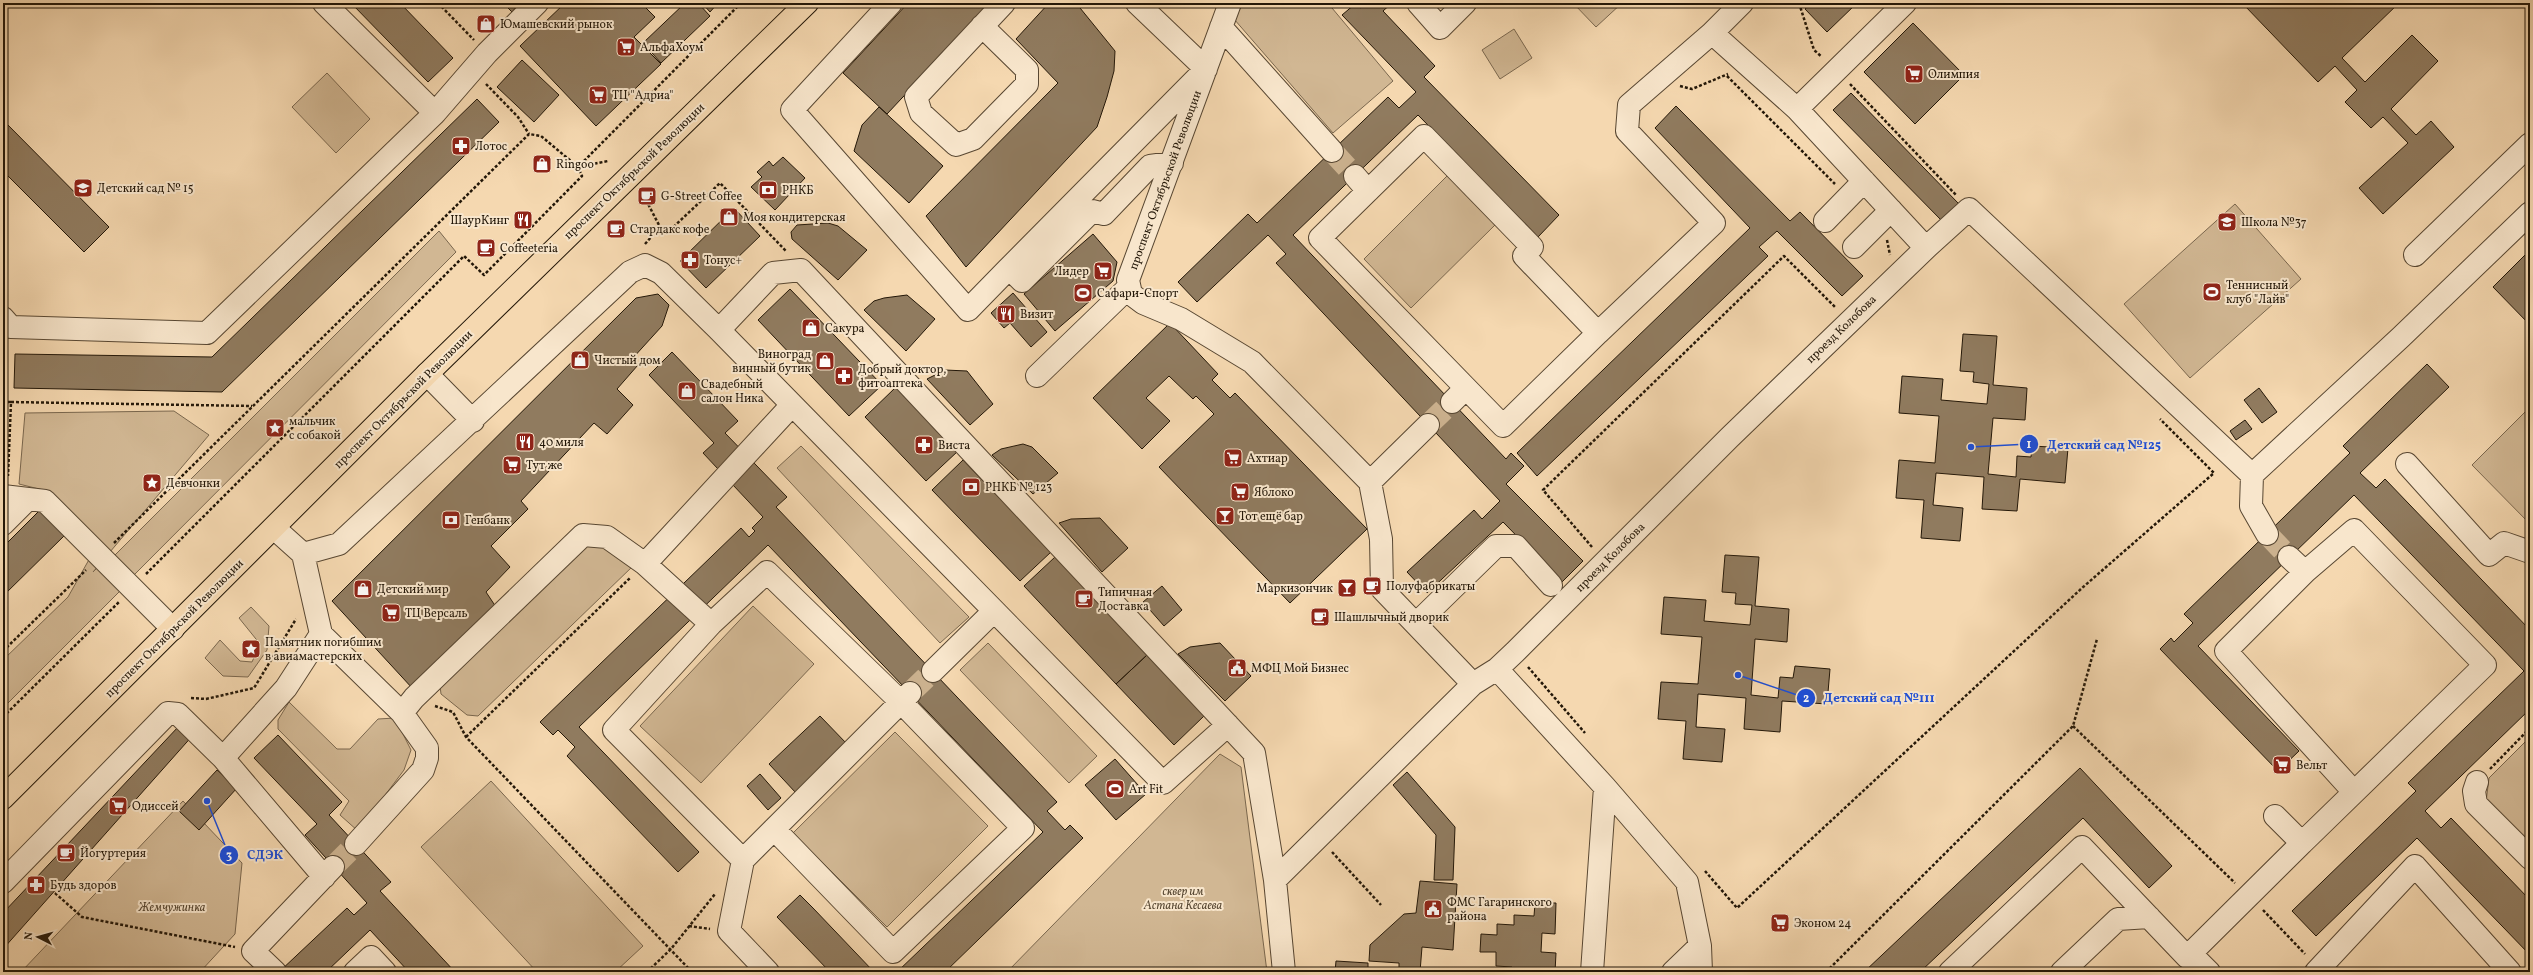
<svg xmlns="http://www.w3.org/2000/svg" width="2533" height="975" font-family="Vollkorn,serif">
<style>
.green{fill:#d1b793;stroke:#7a674e}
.building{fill:#907b5f;stroke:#231708}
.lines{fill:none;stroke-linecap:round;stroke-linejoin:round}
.minor-tunnel{stroke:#cbb18e;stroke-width:22;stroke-dasharray:22 11;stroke-linecap:butt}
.minor-casing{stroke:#584732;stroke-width:24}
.major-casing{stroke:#231708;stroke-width:24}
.path{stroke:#231708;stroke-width:2.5;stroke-dasharray:3 2;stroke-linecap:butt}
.minor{stroke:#f8e6cc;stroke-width:22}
.major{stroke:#f5d8b0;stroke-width:22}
.labels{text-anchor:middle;stroke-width:4;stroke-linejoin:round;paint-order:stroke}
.poi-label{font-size:12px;fill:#231708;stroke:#f8e6cc;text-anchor:start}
.street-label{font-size:12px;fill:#231708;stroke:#f8e6cc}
.park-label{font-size:12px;font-style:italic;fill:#574732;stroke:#f8e6cc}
.leader{fill:none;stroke:#1d4ed8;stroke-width:1.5}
.callout-dot{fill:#1d4ed8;stroke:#f8e6cc;stroke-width:1.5}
.mark-label{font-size:12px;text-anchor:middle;font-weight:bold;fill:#fff}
.callout-label{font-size:13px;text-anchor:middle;font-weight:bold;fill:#1d4ed8;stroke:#f8e6cc;stroke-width:4;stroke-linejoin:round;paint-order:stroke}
</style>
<rect width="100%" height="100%" fill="#f5d8b0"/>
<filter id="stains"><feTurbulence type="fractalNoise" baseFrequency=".005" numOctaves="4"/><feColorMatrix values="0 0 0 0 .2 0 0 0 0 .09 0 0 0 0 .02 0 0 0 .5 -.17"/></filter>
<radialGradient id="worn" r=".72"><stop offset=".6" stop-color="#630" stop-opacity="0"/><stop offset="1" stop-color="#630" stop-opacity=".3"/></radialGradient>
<path class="green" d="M1239,3H1336L1332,8L1393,81L1333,133L1234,19Z
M1573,3H1622L1596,27Z
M1514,29L1532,58L1500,79L1482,50Z
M327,73L370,119L336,153L292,107Z
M1449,174L1496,224L1411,308L1364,259Z
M2235,204L2301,279L2190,378L2124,304Z
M439,231L456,252L134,575L113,557Z
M2530,407V524L2472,465Z
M174,411L209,435L93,572L98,567L123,588L3,708V660L68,597L100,540L47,491L19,484L25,413Z
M801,446L969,617L940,643L777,468Z
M585,542L602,543L634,565L478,716L467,715L441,694L440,686Z
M753,606L814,664L701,783L640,726Z
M251,607L269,626L267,650L248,677L223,676L205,658L220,640L240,661L252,662L260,644L239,618Z
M988,643L1097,756L1069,783L960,670Z
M289,702L337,749H350L378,719L395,718L411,750L404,770L358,831L340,815L349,801L278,729V720Z
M895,732L988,826L887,927L793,833Z
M2530,737V845L2486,802L2489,778Z
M1220,754L1241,767L1267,972H1007Z
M491,781L643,946L615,972H537L421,847Z
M183,801L242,863L235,934L200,972H21Z"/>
<path class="building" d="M351,3H400L453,58L428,82Z
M503,3H520L512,12Z
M565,3H641L655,17L634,37L661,64L596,126L520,46Z
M685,3H698L710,16L661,63L643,43Z
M702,3H718L710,12Z
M908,3H991L887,114L843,73Z
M1049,3H1076L1115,51L1114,71L1107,97L1097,127L966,267L926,216L1058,83L1016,39Z
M1366,3H1392L1383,11L1435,66L1424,77L1559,215L1538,237L1418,115L1293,235L1506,459L1511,453L1524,466L1506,484L1583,561L1562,582L1503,522L1427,593L1407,572L1474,510L1482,519L1500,501L1276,263L1286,254L1268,235L1197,302L1178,282L1248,214L1257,223L1388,97L1399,108L1416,92L1342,15L1355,4L1361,8Z
M1812,3H1857L1827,32L1805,9Z
M2246,3H2399L2342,58L2365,82L2412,35L2438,61L2391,109L2416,135L2431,121L2454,147L2383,214L2359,188L2408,143L2383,117L2371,128L2345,102L2357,90L2335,66L2318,82L2244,5Z
M1913,23L1964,75L1915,124L1864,72Z
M522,60L559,95L534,122L497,87Z
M1851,93L1959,204L1942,221L1833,110Z
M477,99L499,122L222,392L14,388L15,354L212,357Z
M1676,106L1790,221L1800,212L1863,276L1842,296L1777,231L1759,247L1768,256L1537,476L1517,453L1750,228L1655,128Z
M879,107L943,166L909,203L854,151L862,125Z
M3,120L109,227L84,252L3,171Z
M783,157L805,178L775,210L751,187L762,177L757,172L769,161L773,166Z
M734,208L760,236L706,288L680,261Z
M828,223L838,226L867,250L838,280L792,239L791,232L797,225Z
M1093,234L1117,262L1113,281L1055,331L1024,294Z
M2528,252L2530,254V325L2493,287Z
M790,289L882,385L849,416L758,320Z
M1013,293L1047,332L1031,347L1010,323L1004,328L991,313Z
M658,294L669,305L662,326L632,359L638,365L617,389L633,405L607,434L594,423L521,501L528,509L491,546L510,567L486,592L498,610L413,689L332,601L636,298Z
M907,295L935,319L906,351L864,310L874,301L884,298Z
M1170,323L1218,374L1212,380L1230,398L1235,393L1367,529L1290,603L1159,467L1214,414L1196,396L1193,399L1169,376L1146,398L1170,421L1142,449L1093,398Z
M1963,334L1997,336L1993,385L2027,388L2025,420L1993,418L1988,474L2016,477L2017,456L2031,457L2032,446L2068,448L2065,483L2020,479L2017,511L1982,509L1984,477L1936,473L1933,505L1963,508L1960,541L1921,538L1924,500L1896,498L1899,460L1935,463L1939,416L1899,413L1902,376L1943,379L1941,400L1987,404L1989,384L1973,382L1974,372L1960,371Z
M672,352L738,421L725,433L787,497L776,507L1057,802L1047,811L1065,830L1070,825L1083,838L945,972H897L1043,832L768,545L579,727L699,852L678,872L567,756L575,747L558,730L553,735L540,722L741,528L749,537L755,531L752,528L763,517L703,453L714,443L649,375Z
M2427,364L2449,387L2360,473L2376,488L2385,479L2530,630V709L2425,811L2441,828L2451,818L2530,900V955L2417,838L2316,936L2292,911L2416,791L2408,783L2524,671L2354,495L2198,646L2299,751L2278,771L2160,649L2171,638L2174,642L2193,623L2184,614L2350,453L2343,446Z
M945,370L967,371L993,404L970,425L927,379Z
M896,387L958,451L926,481L865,417Z
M2259,388L2277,412L2262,423L2244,400Z
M2245,420L2252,429L2236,440L2230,431Z
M1023,444L1032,447L1058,473L1033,494L992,455L1001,449Z
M963,460L1051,552L1020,581L932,490Z
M41,509L66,534L3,596V547Z
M1100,518L1128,548L1102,572L1059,523L1071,519Z
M1725,555L1759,557L1755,606L1789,609L1787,642L1755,639L1751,695L1778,698L1780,677L1793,678L1795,666L1830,669L1827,704L1782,701L1780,732L1744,729L1746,698L1698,694L1696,727L1725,729L1722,762L1683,759L1686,721L1658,719L1661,682L1698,684L1702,637L1661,634L1664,597L1706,600L1704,621L1750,625L1752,605L1735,604L1736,593L1722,592Z
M1055,557L1147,655L1116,684L1024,586Z
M1162,586L1182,610L1164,626L1143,602Z
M1220,643L1251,676L1225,701L1178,654L1190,647Z
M1147,655L1204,716L1174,745L1116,684Z
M820,716L847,744L796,793L769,764Z
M179,726L194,734L3,949V913Z
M278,735L342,802L329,815L391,882L380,891L455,972H409L370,930L326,972H279L347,908L354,915L367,903L305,835L317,824L254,758Z
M1115,759L1146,794L1116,820L1085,785Z
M2080,768L2172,866L2149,888L2083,818L1920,972H1864Z
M217,770L237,788L199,830L179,811Z
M1407,772L1455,827L1453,880H1434L1436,835L1393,785Z
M760,774L781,798L768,810L747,786Z
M1420,881L1457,884L1453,950L1422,947L1420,972H1399V963L1369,961L1370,945L1404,914L1416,913Z
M800,895L813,908L874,972H830L777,917Z
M1535,903H1556L1555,934L1542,933L1541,952L1556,953L1555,972H1512V967L1496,966V952H1480L1481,934L1497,935V924L1514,925V915L1534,916Z
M1336,961L1368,963V972H1335Z"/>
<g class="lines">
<path class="minor-tunnel" d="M1332,151L1355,176
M1428,425L1452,402
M2267,534L2289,557
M910,693L933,671
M333,867L356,844"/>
<g class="minor-casing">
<path id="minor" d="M324,3L435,113
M891,3L792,110L968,310L1009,268L1022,281L1092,211L1104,214L1150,166L1172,163
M1230,3L1128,280L1131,294L1143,303L1181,319L1252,362L1370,482L1381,539L1382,589L1473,684
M1418,3L1440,28L1465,3
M1742,3L1712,33L1797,109
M982,26L1027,70V84L973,139L956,145L921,113L916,97L1004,3
M1221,27L1332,151
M1355,176L1368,191
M1825,221L1864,181
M1854,247L1891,210
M1926,248L1969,209L2252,475L2251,506L2267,534
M2415,255L2530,144
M1009,268L1206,69L1137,3
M3,318L11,327L207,333L435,113L487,53L537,3
M719,330L773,273L801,270L1254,753L1275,880L1284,972
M1598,333L1714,223L1627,131L1629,105L1712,33
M427,374L473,421
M1037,376L1129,287
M1452,402L1466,388L1503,426L1598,333L1524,256L1532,247L1424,136L1320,238L1466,388
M2407,464L2489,555L2504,543L2530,552
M2252,475L2401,337L2530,213
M1370,482L1428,425
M3,496L45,501L173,629
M3,524L28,499
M274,528L303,554L321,634L402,713L427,748V758L423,770L356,844
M303,554L339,544L630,272L645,265L661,273L719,330L1163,783L1228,725
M2289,557L2305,572L2226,651L2354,792
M645,564L792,405
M711,624L767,572L901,702L1023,828L893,952L774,829
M1416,624L1496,546H1516L1551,585
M1497,669L1605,787L1687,882L1700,946L1701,972
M933,671L993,612
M402,713L414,698L583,535L607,537L645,564L711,624L614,730L743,860
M223,758L286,688L321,634
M2477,782L2474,791L2476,804L2530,858
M2302,843L2485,665L2354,530L2305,572
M1275,880L1473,684L1497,669L1515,652L1730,437L1926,248L1797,109L1905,3
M3,882L168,713L178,714L223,758L324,877
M2191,954L2209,972
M275,972L253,951L333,867
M355,972L371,957L385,972
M768,972L729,931L743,860L910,693
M1592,972L1605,787
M1673,972L1700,946
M1950,972L2082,847L2187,957L2302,843L2275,816
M2062,972L2118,919L2149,917
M2316,972L2415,866L2510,972"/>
</g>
<g class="major-casing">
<path id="major" d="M3,798L427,374L807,3"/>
</g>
<path class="path" d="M438,3L474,40
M1799,3L1814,50L1822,57
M1727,76L1835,184
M486,84L518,117L529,134
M1850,84L1956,195
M1680,86L1692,89L1728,74
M646,200L660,227L666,234L720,183L786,251
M1887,240L1890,255
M645,244L660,227
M3,402H11L8,476
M11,402L252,406
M114,543L529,134L541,136L578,167L608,161
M1592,547L1543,490L1784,256L1836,308
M146,574L464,256L484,275L582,176L578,167L741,3
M3,651L86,570
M1528,667L1585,733
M191,698L206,699L254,688L296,619
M435,706L453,712L466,737L692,972
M3,717L119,602
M2073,726L2235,883
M466,737L631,577
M2490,769L2530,728
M1332,852L1381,905
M1705,871L1737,908L2082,588L2214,473L2160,419
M55,893L82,917L235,947
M2263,910L2305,954
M689,926L710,929
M647,972L671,949L715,894
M1826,972L2073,726L2097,639
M2012,972H2022"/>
<use href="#minor" class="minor"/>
<use href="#major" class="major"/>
</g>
<defs>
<g id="shop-square" transform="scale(1)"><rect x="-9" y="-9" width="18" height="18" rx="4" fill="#8f2418" stroke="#f8e6cc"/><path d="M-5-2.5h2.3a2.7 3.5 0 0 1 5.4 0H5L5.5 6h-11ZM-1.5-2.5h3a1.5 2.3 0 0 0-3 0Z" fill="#fff"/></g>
<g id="supermarket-square" transform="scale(1)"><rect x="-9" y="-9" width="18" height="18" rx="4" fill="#8f2418" stroke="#f8e6cc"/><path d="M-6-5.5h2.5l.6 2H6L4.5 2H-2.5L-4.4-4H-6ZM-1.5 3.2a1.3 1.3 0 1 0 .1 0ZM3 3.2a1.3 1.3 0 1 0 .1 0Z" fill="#fff"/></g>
<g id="pharmacy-square" transform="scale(1)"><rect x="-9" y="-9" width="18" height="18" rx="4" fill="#8f2418" stroke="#f8e6cc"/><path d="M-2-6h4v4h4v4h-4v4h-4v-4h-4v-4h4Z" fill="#fff"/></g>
<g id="school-square" transform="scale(1)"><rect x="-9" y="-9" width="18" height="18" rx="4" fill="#8f2418" stroke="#f8e6cc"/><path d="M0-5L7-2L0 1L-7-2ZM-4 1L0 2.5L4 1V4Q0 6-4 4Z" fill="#fff"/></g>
<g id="bank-square" transform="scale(1)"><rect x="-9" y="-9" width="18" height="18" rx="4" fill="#8f2418" stroke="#f8e6cc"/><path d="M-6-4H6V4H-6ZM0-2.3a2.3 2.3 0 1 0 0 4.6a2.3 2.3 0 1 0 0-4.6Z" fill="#fff"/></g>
<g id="cafe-square" transform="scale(1)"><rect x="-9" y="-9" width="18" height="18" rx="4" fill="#8f2418" stroke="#f8e6cc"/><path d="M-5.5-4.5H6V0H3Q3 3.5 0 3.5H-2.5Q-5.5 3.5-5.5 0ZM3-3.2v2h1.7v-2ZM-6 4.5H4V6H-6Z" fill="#fff"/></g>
<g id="restaurant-square" transform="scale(1)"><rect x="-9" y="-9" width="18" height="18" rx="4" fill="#8f2418" stroke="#f8e6cc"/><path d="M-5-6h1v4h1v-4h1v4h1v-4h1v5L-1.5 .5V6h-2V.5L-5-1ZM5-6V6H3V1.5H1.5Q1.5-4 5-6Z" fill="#fff"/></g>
<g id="stadium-square" transform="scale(1)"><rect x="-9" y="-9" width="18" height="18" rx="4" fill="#8f2418" stroke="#f8e6cc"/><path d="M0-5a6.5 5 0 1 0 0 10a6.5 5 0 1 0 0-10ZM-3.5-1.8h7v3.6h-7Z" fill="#fff"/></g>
<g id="sight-square" transform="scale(1)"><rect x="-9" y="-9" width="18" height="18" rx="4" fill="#8f2418" stroke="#f8e6cc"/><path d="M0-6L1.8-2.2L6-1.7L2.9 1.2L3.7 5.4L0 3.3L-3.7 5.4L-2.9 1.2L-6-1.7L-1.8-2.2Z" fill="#fff"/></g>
<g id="bar-square" transform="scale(1)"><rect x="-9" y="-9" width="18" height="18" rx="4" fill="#8f2418" stroke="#f8e6cc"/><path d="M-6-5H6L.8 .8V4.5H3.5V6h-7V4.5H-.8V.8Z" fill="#fff"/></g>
<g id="civic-square" transform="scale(1)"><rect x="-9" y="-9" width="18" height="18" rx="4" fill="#8f2418" stroke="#f8e6cc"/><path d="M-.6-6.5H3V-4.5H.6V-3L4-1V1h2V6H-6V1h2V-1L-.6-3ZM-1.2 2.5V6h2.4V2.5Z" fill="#fff"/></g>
</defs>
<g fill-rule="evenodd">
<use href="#shop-square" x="486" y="24"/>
<use href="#supermarket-square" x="626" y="47"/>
<use href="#supermarket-square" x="1914" y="74"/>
<use href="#supermarket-square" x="598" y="95"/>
<use href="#pharmacy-square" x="461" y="146"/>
<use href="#shop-square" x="542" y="164"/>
<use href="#school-square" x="83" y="188"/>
<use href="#bank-square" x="768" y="190"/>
<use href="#cafe-square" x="647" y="196"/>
<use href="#shop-square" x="729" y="217"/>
<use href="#restaurant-square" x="523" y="220"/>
<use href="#school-square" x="2227" y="222"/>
<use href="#cafe-square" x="616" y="229"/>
<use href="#cafe-square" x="486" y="248"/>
<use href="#pharmacy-square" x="690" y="260"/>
<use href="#supermarket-square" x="1103" y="271"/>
<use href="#stadium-square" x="2212" y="292"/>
<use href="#stadium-square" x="1083" y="293"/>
<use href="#restaurant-square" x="1006" y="314"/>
<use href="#shop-square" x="811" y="328"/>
<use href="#shop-square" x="580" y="360"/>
<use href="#shop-square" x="825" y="361"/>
<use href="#pharmacy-square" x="844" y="376"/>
<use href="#shop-square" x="687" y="391"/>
<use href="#sight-square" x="275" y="428"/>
<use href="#restaurant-square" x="525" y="442"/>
<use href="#pharmacy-square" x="924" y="445"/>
<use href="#supermarket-square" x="1233" y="458"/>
<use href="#supermarket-square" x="512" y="465"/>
<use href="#sight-square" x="152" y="483"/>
<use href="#bank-square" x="971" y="487"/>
<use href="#supermarket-square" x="1240" y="492"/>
<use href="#bar-square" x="1225" y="516"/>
<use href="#bank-square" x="451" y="520"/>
<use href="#cafe-square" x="1372" y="586"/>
<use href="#bar-square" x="1347" y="588"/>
<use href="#shop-square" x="363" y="589"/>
<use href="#cafe-square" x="1084" y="599"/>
<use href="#supermarket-square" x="391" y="613"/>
<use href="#cafe-square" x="1320" y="617"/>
<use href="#sight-square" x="251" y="649"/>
<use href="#civic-square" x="1237" y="668"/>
<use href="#supermarket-square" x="2282" y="765"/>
<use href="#stadium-square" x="1115" y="789"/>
<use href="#supermarket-square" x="118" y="806"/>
<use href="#cafe-square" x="66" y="853"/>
<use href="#pharmacy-square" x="36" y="885"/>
<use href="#civic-square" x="1433" y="909"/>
<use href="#supermarket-square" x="1780" y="923"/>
</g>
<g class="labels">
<g class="poi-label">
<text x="500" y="28">Юмашевский рынок</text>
<text x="640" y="51">АльфаХоум</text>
<text x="1928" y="78">Олимпия</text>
<text x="612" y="99">ТЦ "Адриа"</text>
<text x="475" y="150">Лотос</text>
<text x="556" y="168">Ringoo</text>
<text x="97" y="192">Детский сад № 15</text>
<text x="782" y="194">РНКБ</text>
<text x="661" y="200">G-Street Coffee</text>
<text x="743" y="221">Моя кондитерская</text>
<text x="509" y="224" text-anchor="end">ШаурКинг</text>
<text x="2241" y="226">Школа №37</text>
<text x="630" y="233">Стардакс кофе</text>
<text x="500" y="252">Coffeeteria</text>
<text x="704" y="264">Тонус+</text>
<text x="1089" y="275" text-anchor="end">Лидер</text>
<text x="2226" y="289">Теннисный<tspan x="2226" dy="14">клуб "Лайв"</tspan></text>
<text x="1097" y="297">Сафари-Спорт</text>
<text x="1020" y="318">Визит</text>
<text x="825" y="332">Сакура</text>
<text x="811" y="358" text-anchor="end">Виноград<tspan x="811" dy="14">винный бутик</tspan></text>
<text x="594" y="364">Чистый дом</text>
<text x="858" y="373">Добрый доктор,<tspan x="858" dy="14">фитоаптека</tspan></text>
<text x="701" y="388">Свадебный<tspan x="701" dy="14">салон Ника</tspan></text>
<text x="289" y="425">мальчик<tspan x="289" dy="14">с собакой</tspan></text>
<text x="539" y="446">40 миля</text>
<text x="938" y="449">Виста</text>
<text x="1247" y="462">Ахтиар</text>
<text x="526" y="469">Тут же</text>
<text x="166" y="487">Девчонки</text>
<text x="985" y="491">РНКБ № 123</text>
<text x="1254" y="496">Яблоко</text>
<text x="1239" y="520">Тот ещё бар</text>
<text x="465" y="524">Генбанк</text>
<text x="1386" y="590">Полуфабрикаты</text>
<text x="1333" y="592" text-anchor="end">Маркизончик</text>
<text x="377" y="593">Детский мир</text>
<text x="1098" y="596">Типичная<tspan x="1098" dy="14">Доставка</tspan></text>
<text x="405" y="617">ТЦ Версаль</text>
<text x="1334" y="621">Шашлычный дворик</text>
<text x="265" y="646">Памятник погибшим<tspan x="265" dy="14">в авиамастерских</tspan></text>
<text x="1251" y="672">МФЦ Мой Бизнес</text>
<text x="2296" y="769">Вельт</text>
<text x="1129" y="793">Art Fit</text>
<text x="132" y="810">Одиссей</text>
<text x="80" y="857">Йогуртерия</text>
<text x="50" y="889">Будь здоров</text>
<text x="1447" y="906">ФМС Гагаринского<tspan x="1447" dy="14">района</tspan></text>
<text x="1794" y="927">Эконом 24</text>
</g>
<g class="street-label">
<text transform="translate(634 171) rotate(-44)" y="4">проспект Октябрьской Революции</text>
<text transform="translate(1165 180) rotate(-70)" y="4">проспект Октябрьской Революции</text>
<text transform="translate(1841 329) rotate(-44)" y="4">проезд Колобова</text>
<text transform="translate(403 399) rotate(-45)" y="4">проспект Октябрьской Революции</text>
<text transform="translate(1610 557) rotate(-45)" y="4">проезд Колобова</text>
<text transform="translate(174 628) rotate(-45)" y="4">проспект Октябрьской Революции</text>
</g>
<g class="park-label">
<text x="1183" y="895">сквер им<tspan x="1183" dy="14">Астана Кесаева</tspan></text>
<text x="172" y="911">Жемчужинка</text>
</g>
</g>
<path class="leader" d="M1971 447L2029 444M1738 675L1806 698M207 801L229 855"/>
<g class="callout-dot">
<circle cx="1971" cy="447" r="4"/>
<circle cx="1738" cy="675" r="4"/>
<circle cx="207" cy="801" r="4"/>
<circle cx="2029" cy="444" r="10"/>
<circle cx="1806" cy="698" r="10"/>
<circle cx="229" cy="855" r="10"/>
</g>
<g class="mark-label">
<text x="2029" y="448">1</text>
<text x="1806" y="702">2</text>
<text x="229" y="859">3</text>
</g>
<g class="callout-label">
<text x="2104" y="449">Детский сад №125</text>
<text x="1879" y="702">Детский сад №111</text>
<text x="265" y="859">СДЭК</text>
</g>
<rect width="2533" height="975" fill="none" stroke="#f5d8b0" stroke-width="16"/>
<rect x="4" y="4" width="2525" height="967" fill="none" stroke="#231708" stroke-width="2"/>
<rect x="8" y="8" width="2517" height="959" fill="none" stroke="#231708"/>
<g transform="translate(38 937) rotate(276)" stroke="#f8e6cc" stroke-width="3" paint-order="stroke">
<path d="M0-3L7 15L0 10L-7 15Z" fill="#231708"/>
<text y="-6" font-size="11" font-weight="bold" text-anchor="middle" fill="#231708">N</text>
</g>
<rect width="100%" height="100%" filter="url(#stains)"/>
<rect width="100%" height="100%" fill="url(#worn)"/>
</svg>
